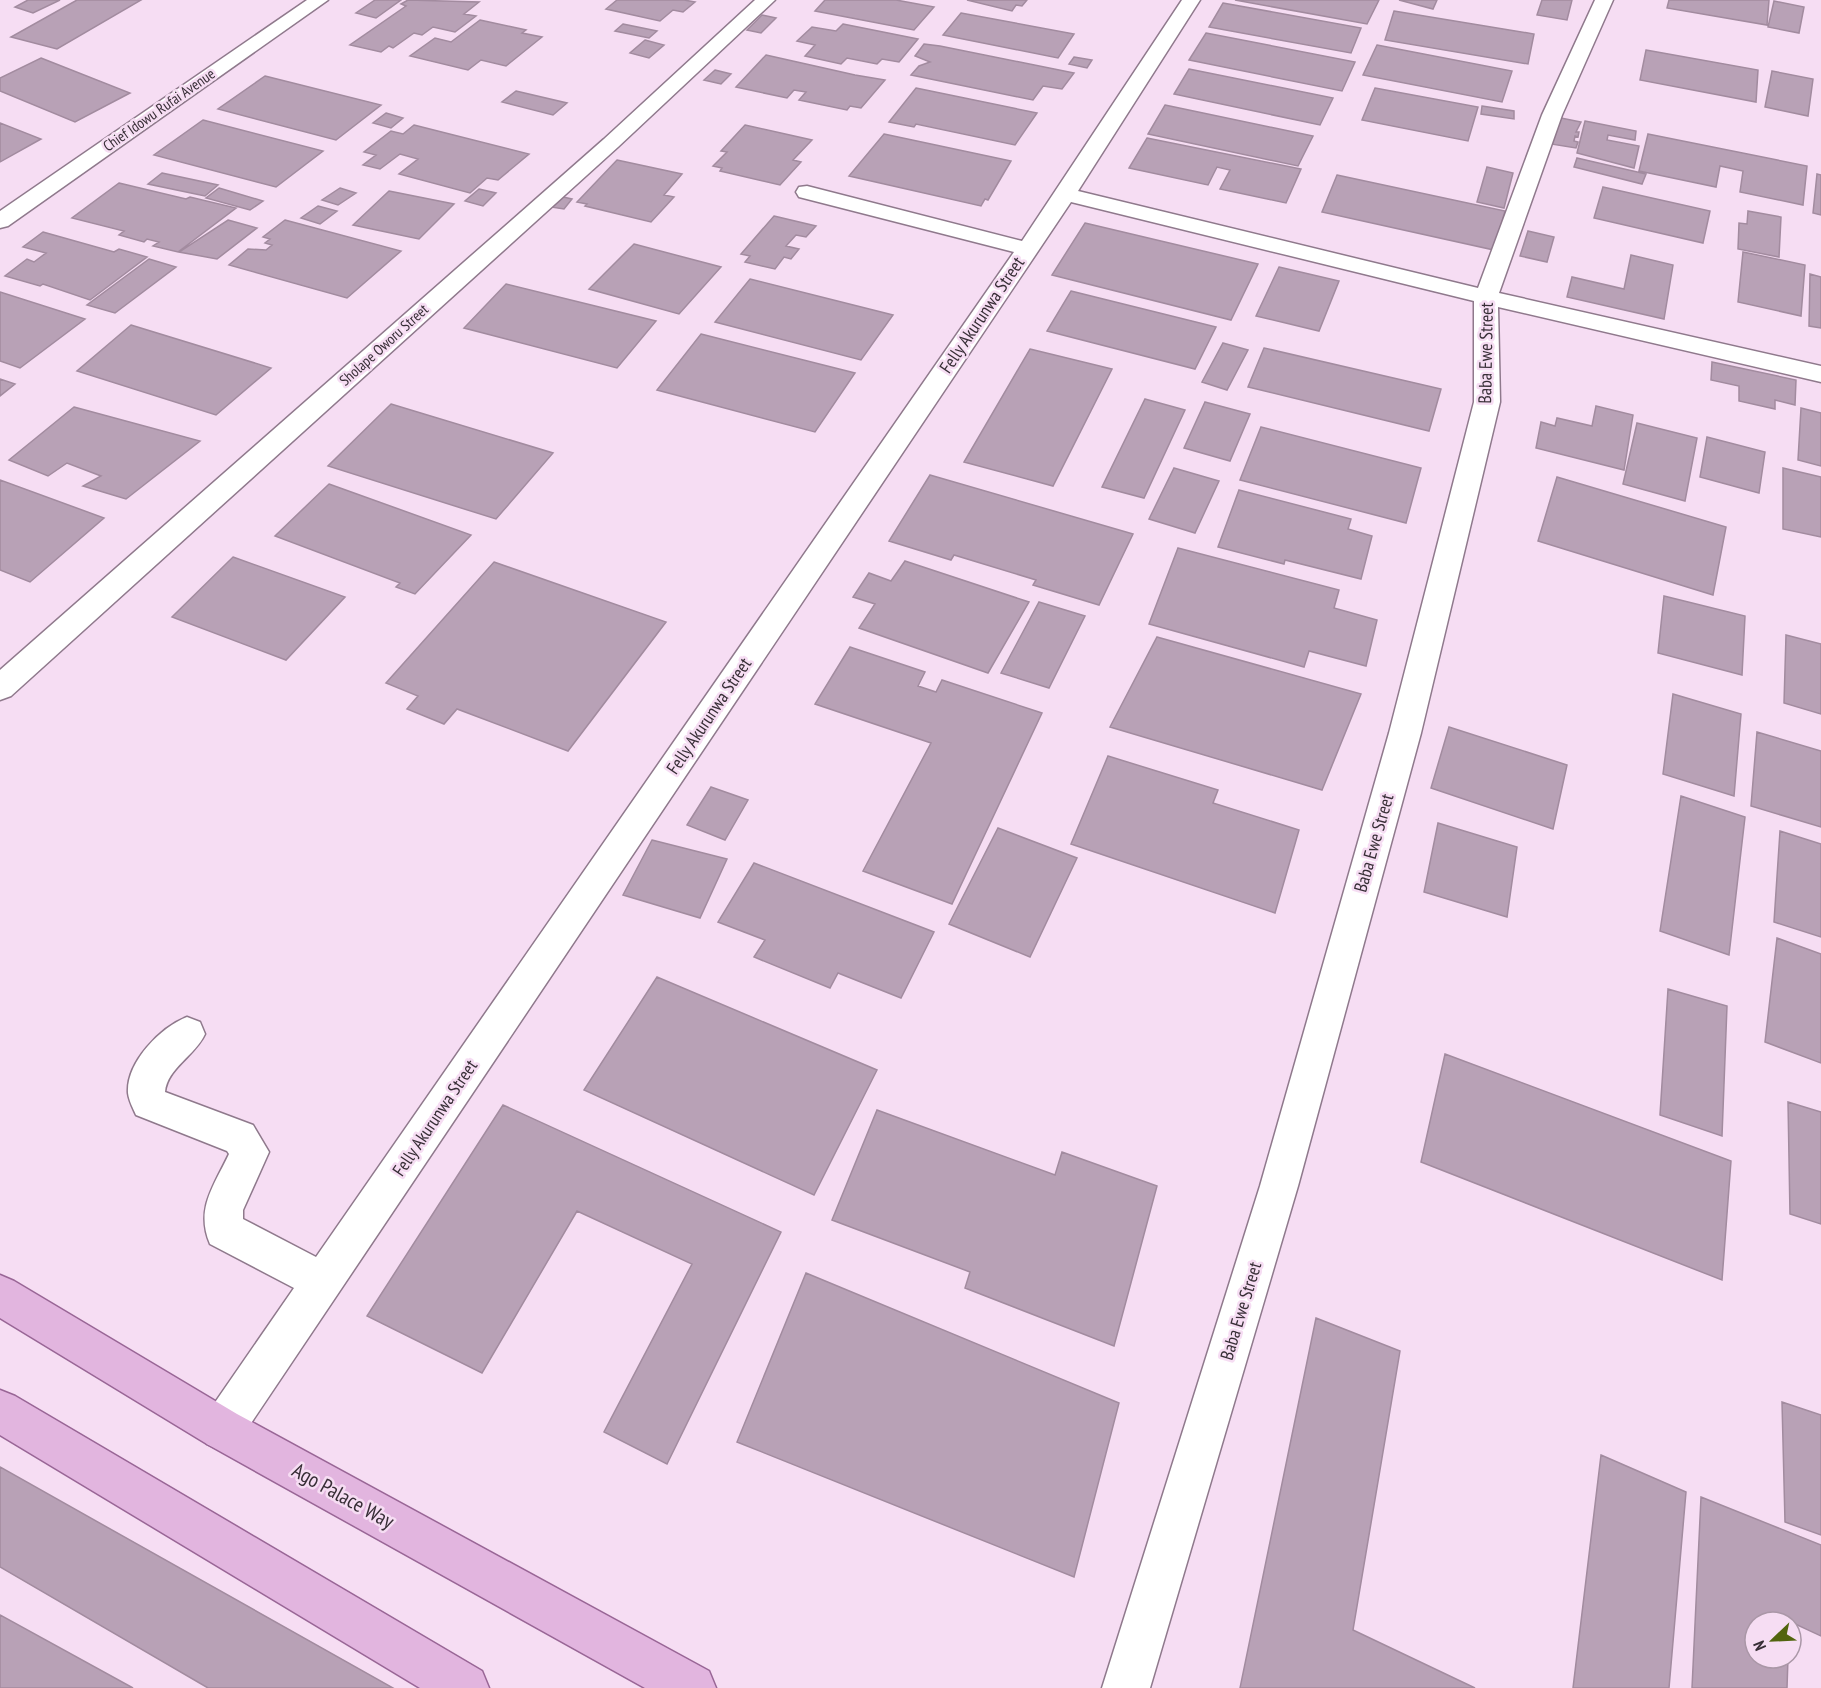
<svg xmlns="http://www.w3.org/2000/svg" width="1821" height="1688" font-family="'PT Sans Narrow',sans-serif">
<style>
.building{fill:#b8a1b6;stroke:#a28b9f;stroke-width:1.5}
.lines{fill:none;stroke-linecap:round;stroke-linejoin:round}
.minor-casing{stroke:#8f798c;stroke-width:3}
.major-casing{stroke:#996696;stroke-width:3}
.minor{fill:#fff;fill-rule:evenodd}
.major{fill:#e2b5df;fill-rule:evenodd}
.labels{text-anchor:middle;stroke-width:5;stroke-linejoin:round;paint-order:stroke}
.far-street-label{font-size:15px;fill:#372e36;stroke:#f6ddf3}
.street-label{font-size:18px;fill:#372e36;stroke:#f6ddf3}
.near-street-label{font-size:21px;fill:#372e36;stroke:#f6ddf3}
</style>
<rect width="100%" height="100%" fill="#f6ddf3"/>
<path class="building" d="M28,0H60L33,13L15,7Z
M77,0H141L57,49L11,37Z
M375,0H401L376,18L356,13Z
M408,0L479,2L464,14L476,16L455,32L433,27L422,35L414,33L393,48L389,46L381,52L350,45L406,6L401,4Z
M617,0H684L695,2L683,12L673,10L660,21L606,9Z
M825,0H896L934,7L914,30L815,11Z
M967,0H1027L1022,6L1016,5L1012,11Z
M1235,0H1379L1367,24Z
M1399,0H1437L1433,9Z
M1542,0H1572L1567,20L1537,15Z
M1669,0H1769L1767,25L1667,8Z
M1774,1L1804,7L1799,33L1768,27Z
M1223,3L1361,28L1351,53L1209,27Z
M1394,11L1534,34L1528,64L1385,40Z
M961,13L1074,34L1058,58L943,35Z
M762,15L776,18L761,33L747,30Z
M480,20L526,30L522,33L542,37L506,66L481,60L468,70L410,56L435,38L451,42Z
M623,24L657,31L649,38L615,31Z
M843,24L918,39L899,62L882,59L877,64L847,58L841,64L805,56L815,45L797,41L812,27L836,31Z
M1206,33L1355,62L1342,91L1189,60Z
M645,40L664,45L649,58L630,53Z
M924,44L940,46L1074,73L1062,89L1043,86L1033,100L911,75L919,66L930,62L915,56Z
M1377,45L1512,71L1502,102L1363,75Z
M1646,50L1758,70L1756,102L1640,80Z
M766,55L855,75L885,80L861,108L850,106L847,110L799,100L806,92L794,90L787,98L736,87Z
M1074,57L1092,60L1087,68L1069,64Z
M41,58L130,93L75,122L0,91V78Z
M1189,69L1333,98L1320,125L1174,94Z
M715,70L731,74L721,84L704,80Z
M1772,71L1813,79L1808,116L1765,107Z
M265,76L381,105L336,140L218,109Z
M916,88L1037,113L1015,145L916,124L914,127L889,122Z
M1375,88L1478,107L1468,141L1362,120Z
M516,91L567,103L553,115L502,102Z
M1165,105L1313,136L1298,166L1148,134Z
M1482,106L1514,111V119L1481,114Z
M386,113L403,118L391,128L373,123Z
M1556,117L1581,122L1576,132H1579L1578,137L1575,136L1574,141L1578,142L1576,148L1551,144Z
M203,120L323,151L276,187L154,155Z
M1585,121L1636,131L1635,140L1608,135L1607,140L1639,146L1634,168L1577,153Z
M0,123L41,139L0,162Z
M414,125L529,154L498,180L487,178L470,193L399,174L418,159L400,154L380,169L363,165L376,155L364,152L391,131L403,134Z
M745,125L812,140L793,160L801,162L780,185L720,171L722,168L713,166L727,152L721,151Z
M884,134L1011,161L988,200L985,199L981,206L849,176Z
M1648,134L1807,166L1803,205L1740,192L1743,171L1720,166L1716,187L1639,171Z
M1147,138L1301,169L1286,203L1220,189L1230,170L1217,167L1208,185L1129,168Z
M1577,158L1646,174L1642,184L1574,167Z
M617,160L682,174L664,195L674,197L651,222L585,206L587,204L577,202Z
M1487,167L1513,173L1504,208L1477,202Z
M162,173L218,185L205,196L148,184Z
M1817,174L1821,175V215L1813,213Z
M1337,175L1505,211L1494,250L1322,212Z
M119,183L186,199L190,197L236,208L178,252L153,246L159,242L147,239L144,242L119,235L124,231L72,218Z
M1603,187L1710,211L1703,243L1594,218Z
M219,188L263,201L250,210L206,198Z
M340,188L356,193L338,205L322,200Z
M479,189L496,193L483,206L465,201Z
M389,191L454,204L419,239L353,225Z
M559,196L572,199L564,209L551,207Z
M318,206L337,211L320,224L301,218Z
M1748,211L1781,217L1779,257L1738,249L1739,223L1747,224Z
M774,216L816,226L806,237L796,235L786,246L799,249L791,259L784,257L775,269L745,262L750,256L741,254Z
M228,220L257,228L217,259L179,252Z
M285,220L401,251L347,298L229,265L248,249L266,250L272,245L265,243L270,239L263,237Z
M1085,223L1258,264L1231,320L1052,275Z
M1528,231L1554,237L1547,262L1520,256Z
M43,232L114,252L119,249L147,257L90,300L43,284L40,286L5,276L27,259L34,262L46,253L23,247Z
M634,244L721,267L679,314L589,289Z
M1743,252L1805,265L1801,316L1738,302Z
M1631,255L1673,265L1664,319L1567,297L1572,277L1624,289Z
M149,259L176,267L115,313L87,305Z
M1279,267L1339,281L1319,331L1256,316Z
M1810,274L1821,277V328L1809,326Z
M750,279L893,315L861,360L715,322Z
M506,284L656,321L617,368L464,328Z
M1071,291L1216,327L1195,369L1047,331Z
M0,292L85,319L20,368L0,361Z
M131,325L271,368L216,415L77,371Z
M701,334L855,373L815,432L657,390Z
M1223,343L1248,350L1227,390L1202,382Z
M1264,348L1441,389L1429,431L1248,387Z
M1030,349L1112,369L1053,486L964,462Z
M1712,362L1796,380L1795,405L1775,400V409L1739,401V386L1711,380Z
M0,379L15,384L0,396Z
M1145,399L1185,410L1144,498L1102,487Z
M1205,402L1250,414L1230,461L1184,448Z
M391,404L553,453L496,519L328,466Z
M1596,406L1633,415L1624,470L1536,448L1541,422L1555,426L1557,418L1592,426Z
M74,407L200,441L126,499L83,486L101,476L67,463L48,476L9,460Z
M1801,408L1821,413V466L1798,460Z
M1637,423L1697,438L1685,501L1623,484Z
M1261,427L1421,468L1406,523L1240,480Z
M1707,437L1765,452L1759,493L1700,477Z
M1174,468L1219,481L1195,533L1149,519Z
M1783,468L1821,477V537L1783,529Z
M930,475L1133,534L1099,605L1033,585L1036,580L954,555L951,560L889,541Z
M1557,477L1726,527L1713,595L1538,541Z
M0,480L104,518L30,582L0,570Z
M329,484L471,535L415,594L396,587L400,583L275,536Z
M1239,490L1351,519L1348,529L1372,536L1361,579L1285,560L1284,564L1218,547Z
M1178,548L1339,590L1334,608L1377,620L1366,666L1309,651L1304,667L1149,624Z
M233,557L345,597L286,660L172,617Z
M905,561L1029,602L988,673L859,628L875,604L853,597L869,573L891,581Z
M494,562L666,622L568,751L457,709L444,724L407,709L418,696L386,683Z
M1664,596L1745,616L1742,675L1658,653Z
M1039,602L1085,616L1049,688L1001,673Z
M1786,635L1821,644V714L1784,703Z
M1157,637L1361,694L1322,790L1110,727Z
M850,647L925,672L918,686L936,692L942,680L1042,713L952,904L863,871L931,743L815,704Z
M1673,694L1741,714L1734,796L1663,774Z
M1449,727L1567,765L1553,829L1431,788Z
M1757,732L1821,751V827L1751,806Z
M1108,756L1218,790L1213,803L1299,830L1275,913L1071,844Z
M711,787L748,800L725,840L687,825Z
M1681,796L1745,817L1729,955L1660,931Z
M1438,823L1517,847L1507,917L1424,892Z
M998,828L1077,858L1030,957L949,924Z
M1780,831L1821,844V937L1774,922Z
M652,840L727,859L700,918L623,895Z
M754,863L934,932L901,998L838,973L830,988L754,957L765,940L718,922Z
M1777,938L1821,954V1063L1765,1042Z
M657,977L877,1070L814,1195L584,1090Z
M1668,989L1727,1006L1722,1136L1660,1115Z
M1445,1054L1731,1161L1722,1280L1421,1162Z
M1788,1102L1821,1112V1224L1790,1214Z
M503,1105L781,1232L667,1464L604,1432L692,1264L577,1211L482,1373L367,1316Z
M877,1110L1055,1175L1062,1152L1157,1186L1114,1346L965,1288L970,1272L832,1220Z
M806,1273L1119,1403L1074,1577L737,1442Z
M1316,1318L1400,1351L1353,1630L1475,1688H1240Z
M1782,1402L1821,1415V1535L1785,1522Z
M1601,1455L1686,1492L1669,1688H1573Z
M0,1467L393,1688H208L0,1567Z
M1701,1497L1821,1545V1636L1791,1622H1755V1658H1788L1787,1688H1692Z
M0,1615L133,1688H0Z"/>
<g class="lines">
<g class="minor-casing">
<path id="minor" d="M307,0H328L8,226L0,228V211Z
M755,0H775L618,147L11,696L0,700V670L604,139Z
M1182,0H1200L1078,191L1478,288L1542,115L1595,0H1613L1562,115L1499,293L1821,366V382L1498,307L1500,402L1421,733L1298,1186L1150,1688H1102L1260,1186L1389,733L1474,402V301L1071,202L237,1444L222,1451L207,1444L200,1429L207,1414L294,1288L210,1244C195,1209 214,1186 229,1154L227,1151L136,1115C133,1108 129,1101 128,1093C126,1062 161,1027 187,1017L200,1022L205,1034C196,1055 167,1068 165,1092L253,1125L269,1152L243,1210V1219L316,1257L1014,252L799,197L796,192L799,187L807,186L1022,241Z"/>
</g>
<g class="major-casing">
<path id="major" d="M0,1275L14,1281L237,1414L709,1671L716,1688H645L207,1444L0,1318Z
M0,1390L15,1396L482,1671L489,1688H420L0,1435Z"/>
</g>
<use href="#minor" class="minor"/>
<use href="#major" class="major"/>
</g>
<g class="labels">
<g class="far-street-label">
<text transform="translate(159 110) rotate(-35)" y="5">Chief Idowu Rufai Avenue</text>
<text transform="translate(384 345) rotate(-42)" y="5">Sholape Oworu Street</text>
</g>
<g class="street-label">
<text transform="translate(982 315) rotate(-56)" y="6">Felly Akurunwa Street</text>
<text transform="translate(1486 353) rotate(-89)" y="6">Baba Ewe Street</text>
<text transform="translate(709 716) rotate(-56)" y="6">Felly Akurunwa Street</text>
<text transform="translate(1374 843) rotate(-74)" y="6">Baba Ewe Street</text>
<text transform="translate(435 1118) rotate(-56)" y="6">Felly Akurunwa Street</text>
<text transform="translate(1241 1311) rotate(-73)" y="6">Baba Ewe Street</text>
</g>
<g class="near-street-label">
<text transform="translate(343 1496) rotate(29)" y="7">Ago Palace Way</text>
</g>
</g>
<g transform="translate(1773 1640) rotate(247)"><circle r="28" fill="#f6ddf3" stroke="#aa97a7" stroke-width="1.5"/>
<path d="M0-4.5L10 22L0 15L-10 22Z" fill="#52640e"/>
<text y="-9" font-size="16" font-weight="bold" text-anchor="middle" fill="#372e36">N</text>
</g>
</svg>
